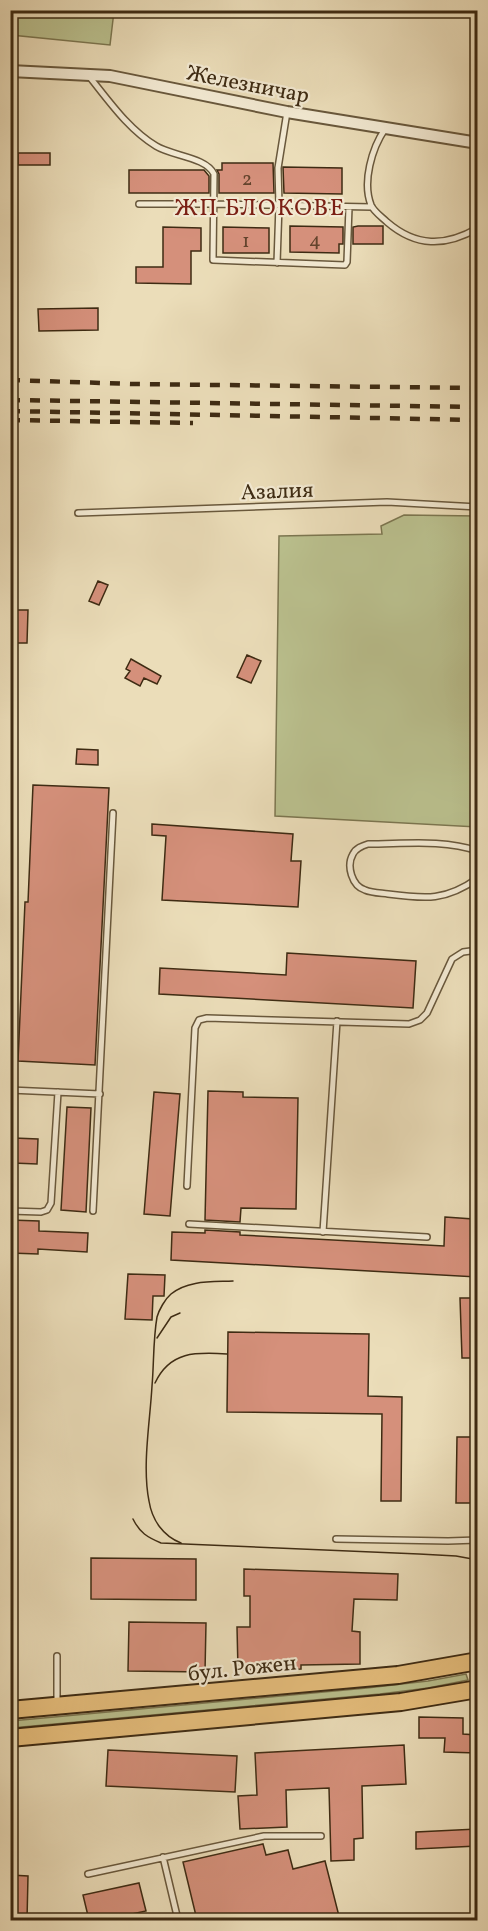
<svg xmlns="http://www.w3.org/2000/svg" width="488" height="1931" font-family="Vollkorn,serif">
<style>
.green{fill:#bac08e;stroke:#7c7650;stroke-width:1.5}
.building{fill:#d5907b;stroke:#3e2b13;stroke-width:1.5}
.lines{fill:none;stroke-linecap:round;stroke-linejoin:round}
.lane-casing{stroke:#69583c;stroke-width:8}
.street-casing{stroke:#69583c;stroke-width:14}
.primary-casing{stroke:#3e2b13;stroke-width:20}
.lane{stroke:#f2e9d2;stroke-width:5}
.street{stroke:#f2e9d2;stroke-width:10}
.primary{stroke:#e6be7c;stroke-width:16}
.tram{stroke:#3e2b13;stroke-width:1.5}
.rail{stroke:#3e2b13;stroke-width:4.5;stroke-dasharray:10 10;stroke-linecap:butt}
.labels{text-anchor:middle;stroke-width:4.5;stroke-linejoin:round;paint-order:stroke}
.number-label{font-size:20px;fill:#64442d}
.street-label{font-size:22px;fill:#3e2b13;stroke:#f2e9d2}
.neighbourhood-label{font-size:24px;letter-spacing:1.5px;fill:#7a1f14;stroke:#f2e9d2}
</style>
<rect width="100%" height="100%" fill="#ebddb9"/>
<filter id="stains"><feTurbulence type="fractalNoise" baseFrequency=".00333" numOctaves="4"/><feColorMatrix values="0 0 0 0 .2 0 0 0 0 .09 0 0 0 0 .02 0 0 0 .5 -.17"/></filter>
<radialGradient id="worn" r=".72"><stop offset=".6" stop-color="#630" stop-opacity="0"/><stop offset="1" stop-color="#630" stop-opacity=".3"/></radialGradient>
<path class="green" d="M10,11H114L110,45L11,35Z
M404,515L477,516V827L275,816L279,536L382,534L381,526Z
M466,1674L468,1680L428,1688L380,1694L11,1728V1721L367,1688L428,1681Z"/>
<path class="building" d="M18,153H50V165H18Z
M222,163H273L274,193H219V174L217,170H222Z
M283,167L342,168V194L284,193Z
M129,170H204L209,176V193H129Z
M290,226L343,227V244H339V253L290,252Z
M358,226H383V244H353V227Z
M163,227L201,228V251H191V284L136,283V267H163Z
M223,227L269,228V253H223Z
M98,308V330L39,331L38,309Z
M98,581L108,585L99,605L89,601Z
M10,610H28L27,643H10Z
M247,655L261,661L251,683L237,677Z
M131,659L161,676L157,684L144,678L140,686L125,678L130,671L126,669Z
M77,749L98,750V765L76,764Z
M33,785L109,788L95,1065L18,1061L25,902H28Z
M152,824L293,834L291,861H301L298,907L162,900L166,836L152,835Z
M287,953L416,961L413,1008L159,994L160,968L286,975Z
M208,1091L243,1092V1097L298,1098L296,1209L241,1208L240,1222L205,1220Z
M154,1092L180,1094L170,1216L144,1214Z
M67,1107L91,1108L86,1212L61,1210Z
M14,1138L38,1139L37,1164L13,1163Z
M445,1217L473,1219L472,1244H477V1277L171,1260L172,1232L205,1233V1230L240,1232V1235L444,1246Z
M10,1220L39,1221V1231L88,1233L87,1252L38,1249V1254L10,1253Z
M128,1274L165,1275L164,1296H153L152,1320L125,1319Z
M460,1298H477V1358H462Z
M228,1332L369,1334L368,1396L402,1397L401,1501H381L382,1414L227,1412Z
M457,1437H477V1503H456Z
M91,1558L196,1559V1600L91,1599Z
M244,1569L398,1574L397,1600L354,1599L352,1631L360,1632V1664L301,1665V1669L238,1670L237,1627H250V1596H244Z
M129,1622L206,1623L205,1672L128,1671Z
M419,1717L463,1718V1734L477,1735V1753L444,1752L445,1738H419Z
M404,1745L406,1784L362,1786L363,1838L354,1839V1860L331,1861L329,1788L286,1790L287,1827L240,1829L238,1796L257,1795L255,1753Z
M108,1750L237,1756L235,1792L106,1786Z
M477,1829V1846L416,1849V1832Z
M263,1844L266,1855L288,1850L293,1869L325,1861L340,1920H197L183,1862Z
M10,1875L28,1876L27,1920H10Z
M139,1883L146,1911L122,1916V1920H89L83,1895Z"/>
<g class="lines">
<g class="lane-casing">
<path id="lane" d="M88,75C109,101 128,129 156,146C172,156 206,157 214,174L213,260L345,265L347,262L349,207
M385,129C372,148 362,182 371,205C374,212 382,217 387,222C416,247 445,247 478,228
M139,204H214L372,207
M277,263L279,205L278,168L287,112
M78,513L387,502L478,507
M10,802L12,814L10,842
M478,851C443,839 404,844 368,844C362,846 356,848 353,854C346,866 352,886 365,890C372,893 381,893 388,894C426,899 446,901 478,878
M10,1090L100,1094
M187,1186L195,1028L199,1020L207,1018L409,1024L420,1020L427,1013L452,959L463,952L478,950
M10,1211L41,1212L47,1210L51,1203L58,1092
M93,1211L113,813
M189,1224L427,1237
M323,1232L337,1021
M336,1539L448,1541L478,1540
M57,1656V1704
M163,1857L178,1920
M88,1874L264,1836H321"/>
</g>
<g class="street-casing">
<path id="street" d="M10,71L110,76L287,112L478,143"/>
</g>
<g class="primary-casing">
<path id="primary" d="M10,1710L398,1675L478,1661
M10,1738L401,1702L478,1689"/>
</g>
<use href="#lane" class="lane"/>
<use href="#street" class="street"/>
<use href="#primary" class="primary"/>
<path class="tram" d="M157,1338L171,1317L180,1313
M155,1383C170,1351 196,1352 227,1354
M133,1519C140,1533 147,1537 161,1543L419,1554L456,1556L478,1560
M181,1543C163,1536 152,1520 149,1501C142,1466 150,1422 152,1386C154,1364 153,1340 157,1317C159,1310 165,1299 171,1294C188,1280 212,1282 233,1281"/>
<path class="rail" d="M10,380L133,384L478,388
M10,400L478,407
M10,411L478,420
M10,420L193,423"/>
</g>
<g class="labels">
<g class="number-label">
<text x="247" y="185">2</text>
<text x="315" y="246">4</text>
<text x="246" y="247">1</text>
</g>
<g class="street-label">
<text transform="translate(248 83) rotate(11)" y="8">Железничар</text>
<text transform="translate(277 490) rotate(-2)" y="8">Азалия</text>
<text transform="translate(242 1667) rotate(-6)" y="8">бул. Рожен</text>
</g>
<g class="neighbourhood-label">
<text x="260" y="215">ЖП БЛОКОВЕ</text>
</g>
</g>
<rect width="488" height="1931" fill="none" stroke="#ebddb9" stroke-width="36"/>
<rect x="12" y="12" width="464" height="1907" fill="none" stroke="#3e2b13" stroke-width="3"/>
<rect x="18" y="18" width="452" height="1895" fill="none" stroke="#3e2b13" stroke-width="1.5"/>
<rect width="100%" height="100%" filter="url(#stains)"/>
<rect width="100%" height="100%" fill="url(#worn)"/>
</svg>
